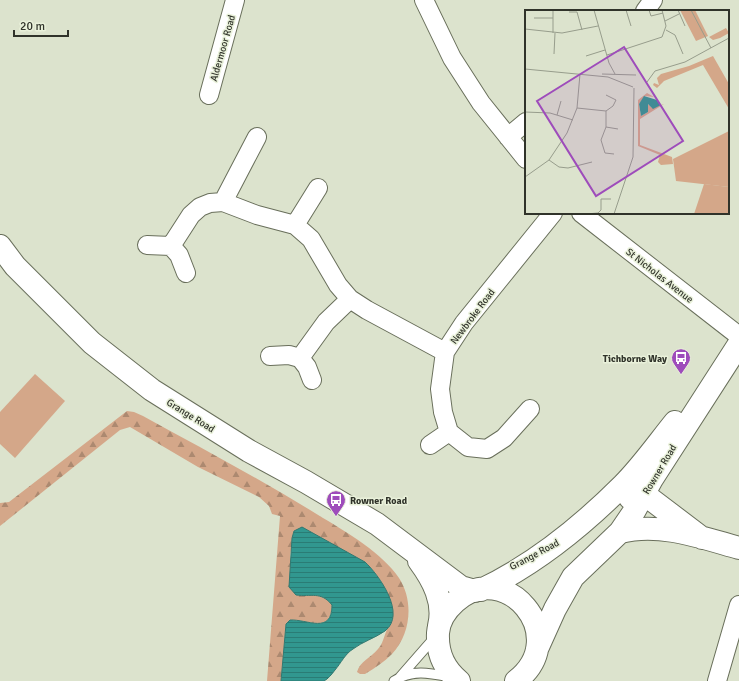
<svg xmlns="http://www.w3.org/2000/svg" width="739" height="681" font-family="Signika,sans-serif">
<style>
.forest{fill:url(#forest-firs)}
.pitch{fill:#d4a789}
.water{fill:url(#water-rules);stroke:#317971}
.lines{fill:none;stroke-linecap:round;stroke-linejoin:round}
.lane-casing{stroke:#696f5b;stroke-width:11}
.street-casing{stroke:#696f5b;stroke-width:20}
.secondary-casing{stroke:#696f5b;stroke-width:24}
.lane{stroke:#fff;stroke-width:9}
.street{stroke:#fff;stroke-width:18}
.secondary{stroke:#fff;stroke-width:22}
.labels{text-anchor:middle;stroke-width:3;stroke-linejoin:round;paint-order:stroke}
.street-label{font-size:10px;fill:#30332a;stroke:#e9f1da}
.poi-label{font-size:10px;font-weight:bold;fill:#30332a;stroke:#e9f1da;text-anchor:end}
.inset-road{fill:none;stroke:#979d8c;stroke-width:1}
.view{fill:#9e4cbb;fill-opacity:0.15;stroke:#9e4cbb;stroke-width:2}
.inset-edge{fill:none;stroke:#30332a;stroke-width:2}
</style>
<defs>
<pattern id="forest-firs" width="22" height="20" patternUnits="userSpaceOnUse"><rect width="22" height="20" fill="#d4a789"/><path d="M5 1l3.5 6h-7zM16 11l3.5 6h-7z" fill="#ac8970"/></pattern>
<pattern id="water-rules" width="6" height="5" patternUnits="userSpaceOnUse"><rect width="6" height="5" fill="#31978f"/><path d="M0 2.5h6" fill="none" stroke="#2a7c75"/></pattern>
</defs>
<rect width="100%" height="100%" fill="#dce3cd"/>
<path class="forest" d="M127,411L134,412L143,416C203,449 264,481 323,518C348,533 382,553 399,578C414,601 411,634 392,654C384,662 375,668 365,674H360L357,672C360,661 371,658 378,649C385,641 384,631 391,623L381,581L371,568L355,557L294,531L290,556L302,596C315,593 324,594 332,605C331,635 307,619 290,620L286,624L281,681H267L280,516L272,514L269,506L259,497L198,467L130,427L120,430L0,526V503L9,502Z"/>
<path class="pitch" d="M35,374L65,401L15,458L0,444V412Z"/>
<path class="water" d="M302,527L365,562C379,575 407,614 385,631C375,638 362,642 353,649C345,654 341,663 335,670C332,674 328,679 324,681C317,681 290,681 281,681L286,624L290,620C307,619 332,635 332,605C321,591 311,597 296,595L289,587L292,538L294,531Z"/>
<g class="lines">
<g class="lane-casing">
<path id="lane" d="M400,677L435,637
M394,681C412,669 430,673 450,677"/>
</g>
<g class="street-casing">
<path id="street" d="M424,0L452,58L481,103L526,159
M645,11L653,0
M209,95L235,0
M508,137L526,122
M223,202L257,137
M581,213L739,336
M295,225L318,188
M147,245L171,246L179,255L186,273
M171,246L191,215L200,207L210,203L223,202L257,215L295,225L311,239L338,285L350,299L367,310L445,352L464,323L553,213
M445,352L440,389L443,412L449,432L468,447L487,449L504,438L530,409
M270,356L289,355L300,358L307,367L312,380
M300,358L326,322L350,299
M430,445L449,432
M717,681L739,605"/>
</g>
<g class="secondary-casing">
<path id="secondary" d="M0,246L15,266L92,343L152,390L249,451L306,482L377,524L461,587L475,591
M630,498L632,496L644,494L702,538
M620,532C660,522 700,537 739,548
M419,561C433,580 445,602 439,626
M481,590C534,565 582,526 623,485C642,466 658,443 675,422
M537,649L555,609L573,577L620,532L635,510L652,479L739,344
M459,681C444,669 437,653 438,633C439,621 446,610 455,602C504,556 574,636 516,681"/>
</g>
<use href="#lane" class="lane"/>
<use href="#street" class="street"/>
<use href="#secondary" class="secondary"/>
</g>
<defs>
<g id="bus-pin" transform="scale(1)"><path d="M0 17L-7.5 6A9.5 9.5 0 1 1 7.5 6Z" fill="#9e4cbb" stroke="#e9f1da"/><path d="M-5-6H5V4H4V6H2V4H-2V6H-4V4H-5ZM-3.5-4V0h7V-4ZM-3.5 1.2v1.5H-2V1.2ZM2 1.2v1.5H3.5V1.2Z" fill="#fff"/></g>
</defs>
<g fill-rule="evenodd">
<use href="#bus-pin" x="681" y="358"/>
<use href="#bus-pin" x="336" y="500"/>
</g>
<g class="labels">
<g class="street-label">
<text transform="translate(222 48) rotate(-74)" y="4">Aldermoor Road</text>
<text transform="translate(660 275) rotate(38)" y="4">St Nicholas Avenue</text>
<text transform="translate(472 316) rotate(-53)" y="4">Newbroke Road</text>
<text transform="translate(191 415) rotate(32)" y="4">Grange Road</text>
<text transform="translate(659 469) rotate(-59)" y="4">Rowner Road</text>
<text transform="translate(534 554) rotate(-28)" y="4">Grange Road</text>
</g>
<g class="poi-label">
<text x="667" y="362">Tichborne Way</text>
<text x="350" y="504" text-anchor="start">Rowner Road</text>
</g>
</g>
<g transform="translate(525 10)">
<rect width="204" height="204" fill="#dce3cd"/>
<path d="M204,121V177L151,171L148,149Z" fill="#d4a789"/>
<path d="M155,0H170L183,26L171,31ZM201,18L204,23L195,28L188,30L184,27ZM188,46L204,74V99L178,55L139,71L132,78L128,75L129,73L134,75L132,68L136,64L164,56ZM122,83L129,87L120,86L114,94L116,106L123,102V94L127,98L139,94L115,109V135L147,147L148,154L136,155L133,152L135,145L113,136V90ZM179,174L204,177V204H169Z" fill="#d4a789"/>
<path d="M119,86L132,90L136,95L128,99L123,94V102L116,106L114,94Z" fill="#31978f"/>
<path class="inset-road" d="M28,0V23M69,0L84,53L90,64M101,0L106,16M124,0L126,6L138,3M153,0L160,16M166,0L186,38M44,2H52L57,20M9,8H28M140,11L154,4M0,19L37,23L73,16M141,20L150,25L158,44M0,23V6M29,44L30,23M82,45L137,27L141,16L137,0M61,46L80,40M0,59L83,67L108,77M77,64L111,65M122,72L130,61L160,52L204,28M52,98L81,101V117L76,130L80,143L89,144M81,101L88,96L91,90L81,85M0,102L25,103L48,110M32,105L36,91M81,117L93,119M24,150L34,157L43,158L67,152M0,167L24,150L42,123L52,98L55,64M61,204L73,203L76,200V189H86M89,204L108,147L109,78"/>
<path class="view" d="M99,37L158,131L71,186L12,91Z"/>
<rect width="204" height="204" class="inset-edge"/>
</g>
<path d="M14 30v6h54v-6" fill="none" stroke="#30332a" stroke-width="2"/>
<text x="20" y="30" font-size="12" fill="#30332a" stroke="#e9f1da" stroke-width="3" paint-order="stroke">20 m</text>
</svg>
